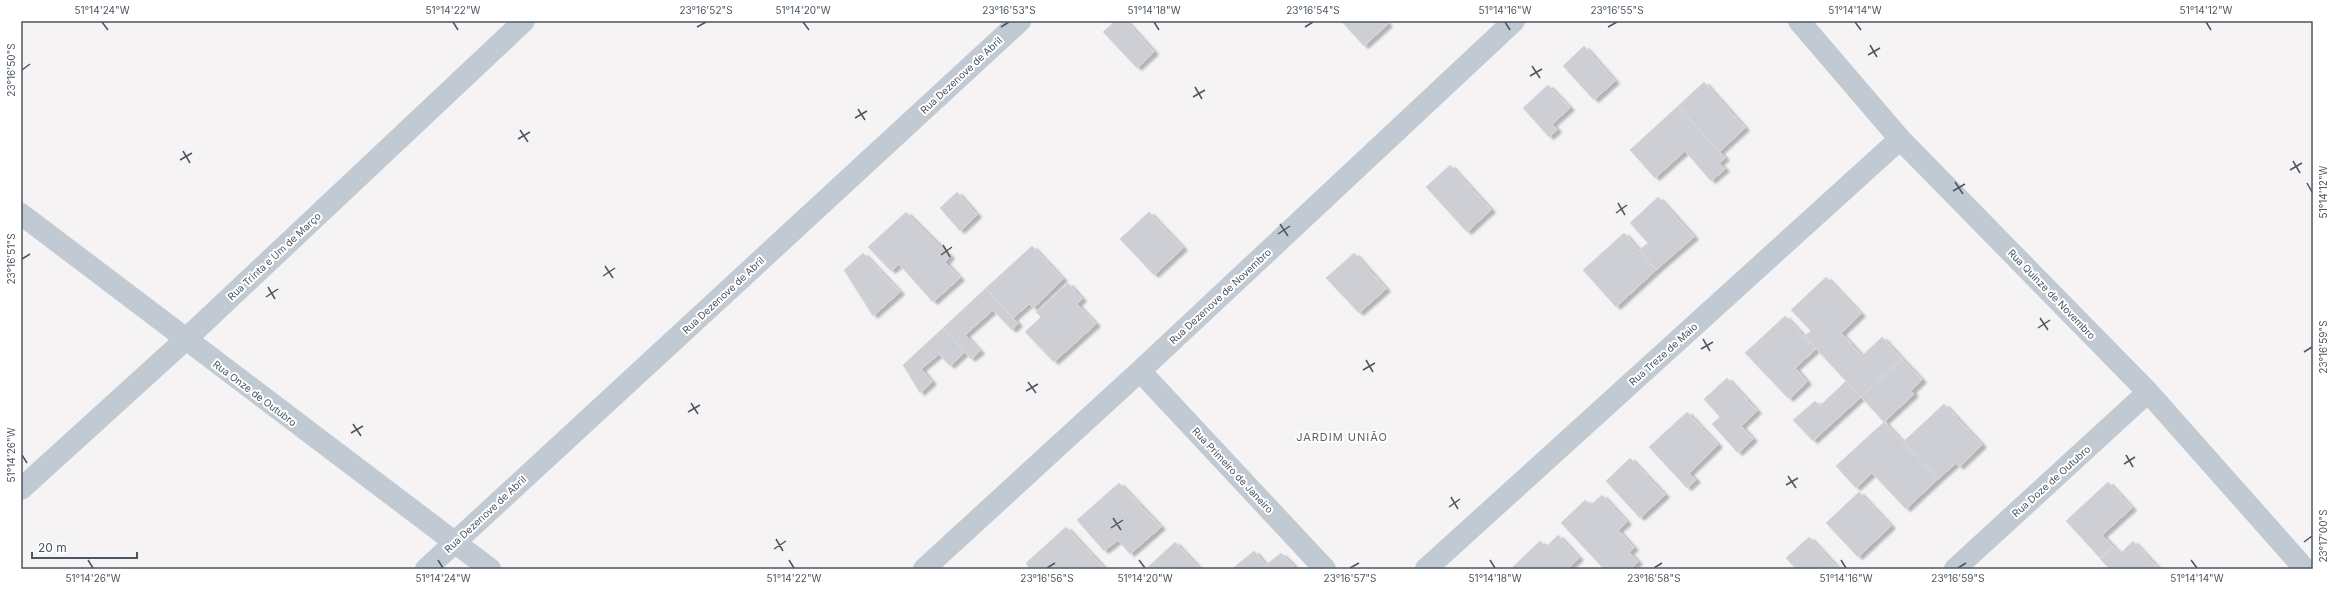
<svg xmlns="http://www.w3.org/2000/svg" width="2334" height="590" font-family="Inter,sans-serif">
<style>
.building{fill:#cdcfd5;stroke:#d7d9de;filter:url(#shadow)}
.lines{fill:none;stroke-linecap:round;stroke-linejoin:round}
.minor{stroke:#c1cad2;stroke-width:22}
.ticks{fill:none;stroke:#4a5661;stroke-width:1.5}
.labels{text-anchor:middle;stroke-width:4;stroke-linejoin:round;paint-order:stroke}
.street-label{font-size:10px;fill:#4a5661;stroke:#fff}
.neighbourhood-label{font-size:11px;letter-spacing:1px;fill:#5f6368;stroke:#fff}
.neatline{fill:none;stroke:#4a5661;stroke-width:1.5}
.ticks-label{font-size:10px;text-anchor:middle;fill:#4a5661}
</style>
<defs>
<filter id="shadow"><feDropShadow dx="4.5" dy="2.5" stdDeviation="1" flood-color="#0004"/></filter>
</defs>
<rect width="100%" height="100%" fill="#f5f3f3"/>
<path class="building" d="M1115,21H1126L1154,52L1137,68L1103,32Z
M1341,21H1385L1388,24L1364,46Z
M1584,46L1615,81L1594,100L1563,66Z
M1704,82L1745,128L1719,152L1678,106Z
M1548,85L1570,108L1552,124L1557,130L1549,137L1523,108Z
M1678,106L1725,158L1719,163L1725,169L1711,181L1685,151L1655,178L1630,150Z
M1450,165L1491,210L1467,232L1426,187Z
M957,192L977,215L960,231L940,208Z
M1658,197L1694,237L1656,270L1639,250L1648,243L1630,223Z
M906,212L950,256L945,262L960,278L933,302L899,264L891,271L868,247Z
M1149,212L1183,248L1154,275L1120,239Z
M1624,233L1656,270L1616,307L1583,270Z
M1032,246L1063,279L1033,308L1029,304L1013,318L986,288Z
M863,253L900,292L873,316L844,270Z
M1354,253L1386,289L1359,313L1326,278Z
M1826,277L1861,314L1841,333L1862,356L1882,337L1902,359L1861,397L1804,336L1811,331L1791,310Z
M1068,283L1082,299L1077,304L1096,324L1054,362L1025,332L1041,317L1036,312Z
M986,288L1018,324L1012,330L993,310L965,335L980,351L971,359L943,328Z
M1785,316L1816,349L1795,368L1807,382L1789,399L1745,353Z
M943,328L965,352L950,366L939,354L921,369L932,382L920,393L903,365Z
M1902,359L1922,380L1911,391L1914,394L1884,422L1861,397Z
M1727,378L1757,411L1741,426L1753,439L1738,453L1712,424L1720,417L1704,399Z
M1846,381L1861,397L1813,441L1793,420L1815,401L1820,406Z
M1944,404L1982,445L1959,467L1956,463L1938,479L1903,442Z
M1687,412L1718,445L1689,473L1696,480L1687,488L1649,447Z
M1884,422L1938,479L1906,509L1872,473L1856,488L1836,466Z
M1630,458L1665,495L1640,518L1606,481Z
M2108,482L2132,508L2102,535L2113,546L2100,558L2066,521Z
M1119,483L1161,527L1130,554L1118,540L1104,551L1077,520Z
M1859,492L1891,526L1858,557L1826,523Z
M1602,495L1627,522L1618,530L1634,548L1629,552L1638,562L1630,569H1604L1561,523L1585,500L1591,505Z
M1066,527L1105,569H1030L1026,563Z
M1558,535L1579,558L1567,569H1515L1513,567L1540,541L1546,547Z
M1809,537L1839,569H1796L1786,558Z
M2133,541L2159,569H2110L2100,559L2114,547L2120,554Z
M1175,542L1200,569H1146Z
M1254,551L1266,565L1281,553L1297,569H1232Z"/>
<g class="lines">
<path class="minor" d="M1799,21L1900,139L2148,392L2305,569
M21,214L490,569
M1140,371L1325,569
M21,489L185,340L524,21
M426,569L1020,21
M924,569L1140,371L1514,21
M1426,569L1900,139
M1955,569L2148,392"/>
</g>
<path class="ticks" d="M102,22L108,30M453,22L458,30M803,22L809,30M1154,22L1159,30M1505,22L1510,30M1855,22L1861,30M2206,22L2211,30M697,27L706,22M1001,27L1009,22M1305,27L1313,22M1608,27L1617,22M1870,45L1877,57M1868,55L1880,48M1532,66L1540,78M22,70L30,64M1530,76L1542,69M1195,87L1202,99M1193,97L1205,90M858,109L865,120M855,118L867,111M520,130L528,142M518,139L530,132M183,151L190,163M180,160L192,153M2293,161L2300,173M2290,170L2302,163M1955,182L1963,194M2307,183L2312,192M1953,191L1965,184M1618,203L1625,215M1616,213L1627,205M1280,224L1288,236M1278,234L1290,226M943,245L950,257M941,255L952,247M22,259L30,254M605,266L613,278M603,276L615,268M268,287L275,299M266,297L278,289M2040,318L2048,330M2038,328L2050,320M1703,339L1710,351M1701,349L1713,342M2304,352L2312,347M1366,360L1373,372M1363,370L1375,363M1028,382L1036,393M1026,391L1038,384M691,403L698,414M688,412L700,405M353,424L361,436M351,433L363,426M22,455L27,463M2126,455L2133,467M2124,464L2135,457M1788,476L1796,488M1786,485L1798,478M1451,497L1458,509M1449,507L1460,499M1113,518L1121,530M1111,528L1123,520M776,539L783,551M2304,542L2312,536M774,549L786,541M88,560L93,568M438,560L443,568M789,560L794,568M1139,560L1145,568M1490,560L1495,568M1841,560L1846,568M2191,560L2197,568M1047,568L1055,563M1350,568L1359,563M1654,568L1662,563M1958,568L1966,563"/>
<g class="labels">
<g class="street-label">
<text transform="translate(961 75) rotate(-43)" y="4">Rua Dezenove de Abril</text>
<text transform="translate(274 256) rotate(-43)" y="4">Rua Trinta e Um de Março</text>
<text transform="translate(2052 294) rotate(46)" y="4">Rua Quinze de Novembro</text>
<text transform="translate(723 295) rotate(-43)" y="4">Rua Dezenove de Abril</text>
<text transform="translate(1220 296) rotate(-43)" y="4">Rua Dezenove de Novembro</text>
<text transform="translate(1663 354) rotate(-42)" y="4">Rua Treze de Maio</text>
<text transform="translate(255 393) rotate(37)" y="4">Rua Onze de Outubro</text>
<text transform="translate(1233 470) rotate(47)" y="4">Rua Primeiro de Janeiro</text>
<text transform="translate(2051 481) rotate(-42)" y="4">Rua Doze de Outubro</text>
<text transform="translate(485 514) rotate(-43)" y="4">Rua Dezenove de Abril</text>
</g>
<g class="neighbourhood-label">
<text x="1342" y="441">JARDIM UNIÃO</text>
</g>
</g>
<rect width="2334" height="590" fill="none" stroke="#ffffff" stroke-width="44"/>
<path d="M32 552v6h105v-6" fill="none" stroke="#4a5661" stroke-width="2"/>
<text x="38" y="552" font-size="12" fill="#4a5661" stroke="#ffffff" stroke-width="3" paint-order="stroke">20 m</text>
<rect x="22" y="22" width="2290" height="546" class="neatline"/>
<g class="ticks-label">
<text x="102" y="14">51°14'24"W</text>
<text x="453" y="14">51°14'22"W</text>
<text x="706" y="14">23°16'52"S</text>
<text x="803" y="14">51°14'20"W</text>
<text x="1009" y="14">23°16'53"S</text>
<text x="1154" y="14">51°14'18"W</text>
<text x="1313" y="14">23°16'54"S</text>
<text x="1505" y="14">51°14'16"W</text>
<text x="1617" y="14">23°16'55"S</text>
<text x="1855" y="14">51°14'14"W</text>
<text x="2206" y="14">51°14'12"W</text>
<text transform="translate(11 70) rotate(-90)" y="4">23°16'50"S</text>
<text transform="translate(2323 192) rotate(-90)" y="4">51°14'12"W</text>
<text transform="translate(11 259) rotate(-90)" y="4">23°16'51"S</text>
<text transform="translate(2323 347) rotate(-90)" y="4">23°16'59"S</text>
<text transform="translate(11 455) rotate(-90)" y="4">51°14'26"W</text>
<text transform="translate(2323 536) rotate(-90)" y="4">23°17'00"S</text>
<text x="93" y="582">51°14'26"W</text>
<text x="443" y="582">51°14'24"W</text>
<text x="794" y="582">51°14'22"W</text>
<text x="1047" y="582">23°16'56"S</text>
<text x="1145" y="582">51°14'20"W</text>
<text x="1350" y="582">23°16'57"S</text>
<text x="1495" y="582">51°14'18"W</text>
<text x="1654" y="582">23°16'58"S</text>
<text x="1846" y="582">51°14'16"W</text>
<text x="1958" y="582">23°16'59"S</text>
<text x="2197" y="582">51°14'14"W</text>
</g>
</svg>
